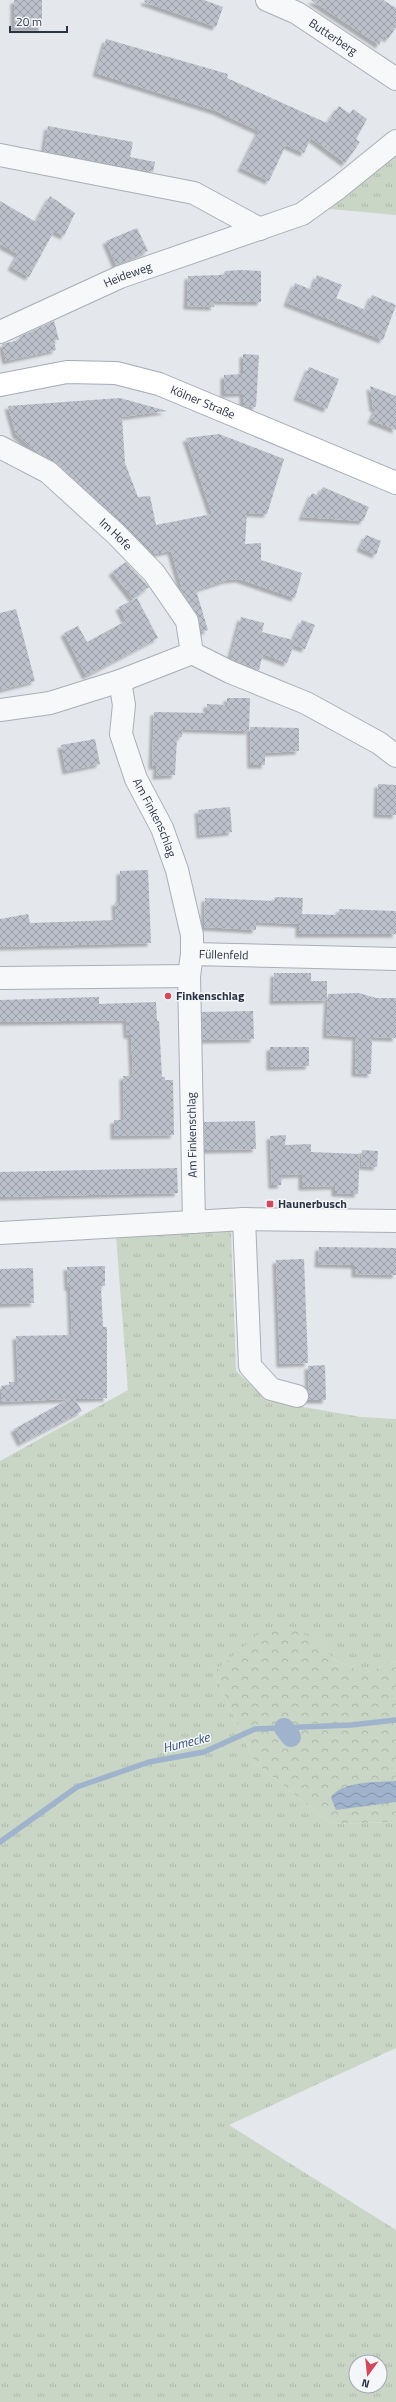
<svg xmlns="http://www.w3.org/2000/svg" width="396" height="2402" font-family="'Titillium Web',sans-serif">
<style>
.grass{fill:url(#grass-tufts);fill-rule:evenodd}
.forest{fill:url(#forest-crowns)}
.water{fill:url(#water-waves)}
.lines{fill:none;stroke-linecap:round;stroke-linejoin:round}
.stream{stroke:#9fb4cc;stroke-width:5.5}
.canal{stroke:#9fb4cc;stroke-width:20}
.building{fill:url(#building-cross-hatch);filter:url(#shadow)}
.street-casing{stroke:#a9aeb7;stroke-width:24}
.primary-casing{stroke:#a3abb8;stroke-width:24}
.street{stroke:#f7f8fa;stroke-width:22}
.primary{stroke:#fff;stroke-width:22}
.poi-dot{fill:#d1495b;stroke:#f4f6f9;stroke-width:1.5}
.labels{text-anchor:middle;stroke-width:3;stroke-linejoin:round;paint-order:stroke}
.street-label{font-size:12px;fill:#2b3445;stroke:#f4f6f9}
.poi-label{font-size:12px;font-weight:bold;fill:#2b3445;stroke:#f4f6f9;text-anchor:start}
.water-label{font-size:13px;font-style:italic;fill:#34527a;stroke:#f4f6f9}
</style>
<defs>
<pattern id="grass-tufts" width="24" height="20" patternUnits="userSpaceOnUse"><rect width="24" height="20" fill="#c9d6c5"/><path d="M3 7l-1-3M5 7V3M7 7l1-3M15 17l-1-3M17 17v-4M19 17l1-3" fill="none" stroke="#adb8ab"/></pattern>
<pattern id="forest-crowns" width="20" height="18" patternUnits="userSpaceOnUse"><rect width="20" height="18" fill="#c9d6c5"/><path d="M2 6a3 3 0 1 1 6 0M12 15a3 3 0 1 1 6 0" fill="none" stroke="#adb8ab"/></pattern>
<pattern id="water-waves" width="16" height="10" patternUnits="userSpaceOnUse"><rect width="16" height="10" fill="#9fb4cc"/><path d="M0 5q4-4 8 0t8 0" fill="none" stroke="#8293a7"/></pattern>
<pattern id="building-cross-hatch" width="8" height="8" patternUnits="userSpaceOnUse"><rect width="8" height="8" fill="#bbc0ca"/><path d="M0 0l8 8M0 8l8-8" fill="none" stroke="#989da6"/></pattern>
<filter id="shadow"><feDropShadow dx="-3.5" dy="3.5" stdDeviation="1" flood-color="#0004"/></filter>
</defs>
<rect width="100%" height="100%" fill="#e4e7ec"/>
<path class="grass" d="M396,154V215L320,208Z
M231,1230L236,1371L269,1401L361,1417L396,1419V1661L365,1673L334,1660L316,1640L265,1629L214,1672L255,1763L332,1824L396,1822V2048L229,2125L396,2230V2402H0V1461L128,1390L116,1236ZM356,2362H380V2386H356Z"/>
<path class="forest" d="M264,1629H292L316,1640L334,1660L365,1673L396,1661V1822L332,1824L255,1763L214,1672Z"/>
<path class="water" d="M396,1781V1802L336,1810L331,1798C339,1781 379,1782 396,1781Z"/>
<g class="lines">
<path class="stream" d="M0,1842L77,1787L149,1762L204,1752L255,1729L351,1725L396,1720"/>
<path class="canal" d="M284,1728L291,1737"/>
</g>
<path class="building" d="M14,0H42V28H14Z
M145,0H204L223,7L216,27L144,2Z
M311,0H383L396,8V27L388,39L384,36L379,45Z
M106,39L228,74L227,78L327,123L339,106L350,114L353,109L367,119L356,139L360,142L345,163L311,138L304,153L286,145L269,181L241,168L259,131L216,111L96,73Z
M48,126L133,142L130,157L155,162L153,172L44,151Z
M50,196L75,213L64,236L54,231L29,277L11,267L18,254L0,244V201L36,222Z
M137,228L148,251L116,265L106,241Z
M242,270L261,271V302L214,301V307L187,306L188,276L224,275L225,271Z
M317,275L342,285L336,298L366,310L372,295L396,305L383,340L287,303L295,283L312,290Z
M54,321L59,340H54L56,350L6,361L2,344L20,340L19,337Z
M243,354L259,355L256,407L243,406V393L224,394V375L243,374Z
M309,367L339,379L327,409L297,397Z
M370,386L396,396V430L371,420L376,409L373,408Z
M120,398L167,411L122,417L125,463L138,497L150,496L156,525L212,514L186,438L219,434L284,459L267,514L247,513L245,544L261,543V560L302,573L295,598L239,579L227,580L196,590L208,630L202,632L197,614L180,589L182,588L171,551L153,554L56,463L35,451L16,434L8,406Z
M323,487L369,507L363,521L302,517L312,493L318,496Z
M366,535L381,541L376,555L360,548Z
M126,562L149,587L133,599L112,572Z
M137,598L158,638L86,676L64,633L78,626L87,642L126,621L119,607Z
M16,609L35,681L0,690V613Z
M241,617L264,623L262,632L293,640L302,620L315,625L305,649L294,645L287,663L263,654L259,670L230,658Z
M227,698H250L249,731L183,729L182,737H177L175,775L156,776L157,766H152L154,712L207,713V704L227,705Z
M250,727L299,728V751L265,753V765H251Z
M95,739L100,764L66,771L61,745Z
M378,784L396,785V815L377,814Z
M230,807L232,832L200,835L198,810Z
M148,870L151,943L0,947V919L28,914L30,923L116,920L115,902H120V871Z
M275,897L303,898L302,914L339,915V909L396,911V934H299V924L256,922V930L204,927L205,898L274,901Z
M274,973H311V981H327V1000L273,1001Z
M359,993L376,998H396V1038L372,1037L371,1074L355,1073L356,1037L326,1035L328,994Z
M99,997V1004L156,1002L157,1021H159L162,1077H165V1080H173L174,1135L114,1136V1120H124L123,1076H133L131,1035H127L126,1020L0,1022V1000Z
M253,1011L254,1039L203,1040L202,1012Z
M270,1047H309V1066L270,1067Z
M255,1121L256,1149L205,1150L204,1122Z
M286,1135L285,1145L311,1144V1152L360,1154L358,1194L335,1193V1186L302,1187V1174L282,1175L281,1185H272L270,1136Z
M362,1150L378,1151L377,1167L361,1166Z
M177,1168L178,1193L0,1197V1172Z
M319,1247L396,1248V1275L355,1274V1265L318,1264Z
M304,1259L308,1363L280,1364L276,1260Z
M105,1266V1286H101L103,1327H107V1398L75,1399L82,1411L21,1443L14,1429L69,1399L1,1402V1386L9,1385V1382H18L16,1336L72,1335L70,1287H68L67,1267Z
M33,1268L34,1303L0,1304V1269Z
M325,1365L326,1400H309L308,1366Z"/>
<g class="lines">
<g class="street-casing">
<g id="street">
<path id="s1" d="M267,0L297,13L396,79"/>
<path d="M0,155L194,193L260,229"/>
<path id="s2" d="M0,332L120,277L302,214L338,188L396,141"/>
<path id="s3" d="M0,447L48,472L116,534L154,573L187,621L192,653L230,672L306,703L379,743L396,756"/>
<path id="s4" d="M120,681L124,705L121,734L136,779L162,828L177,870L192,935V954"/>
<path d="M0,710L50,703L120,681L192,653"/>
<path d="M0,978L189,976"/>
<path d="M244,1219L250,1366L271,1389L297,1396"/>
<path id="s5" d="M194,1222L189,976L192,954L396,959"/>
<path d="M0,1233L244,1219L396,1221"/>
</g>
</g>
<g class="primary-casing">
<g id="primary">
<path id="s6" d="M0,385L67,372L116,373L159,384L396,483"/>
</g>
</g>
<use href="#street" class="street"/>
<use href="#primary" class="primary"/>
</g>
<g class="poi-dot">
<circle cx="168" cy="996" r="4"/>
<rect x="266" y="1200" width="8" height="8" rx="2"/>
</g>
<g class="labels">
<g class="street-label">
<text dy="4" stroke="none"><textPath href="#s1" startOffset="76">Butterberg</textPath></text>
<text dy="4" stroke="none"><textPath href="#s2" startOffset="140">Heideweg</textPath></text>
<text dy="4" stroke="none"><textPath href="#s6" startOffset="209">Kölner Straße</textPath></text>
<text dy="4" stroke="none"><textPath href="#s3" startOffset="146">Im Hofe</textPath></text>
<text dy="4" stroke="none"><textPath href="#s4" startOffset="144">Am Finkenschlag</textPath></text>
<text dy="4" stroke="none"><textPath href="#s5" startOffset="300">Füllenfeld</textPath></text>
<text transform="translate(192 1135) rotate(-91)" y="4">Am Finkenschlag</text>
</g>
<g class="poi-label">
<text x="176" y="1000">Finkenschlag</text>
<text x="278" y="1208">Haunerbusch</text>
</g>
<g class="water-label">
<text transform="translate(186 1742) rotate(-14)" y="5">Humecke</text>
</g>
</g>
<g transform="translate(368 2374) rotate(195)"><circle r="19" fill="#f4f6f9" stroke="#a4a8b1"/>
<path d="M0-3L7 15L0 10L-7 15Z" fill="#d1495b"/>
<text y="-6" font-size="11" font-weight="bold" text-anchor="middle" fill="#2b3445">N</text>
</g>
<path d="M10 26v6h57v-6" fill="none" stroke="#2b3445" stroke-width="2"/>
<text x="16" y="26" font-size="12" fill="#2b3445" stroke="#f4f6f9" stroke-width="3" paint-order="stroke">20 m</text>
</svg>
